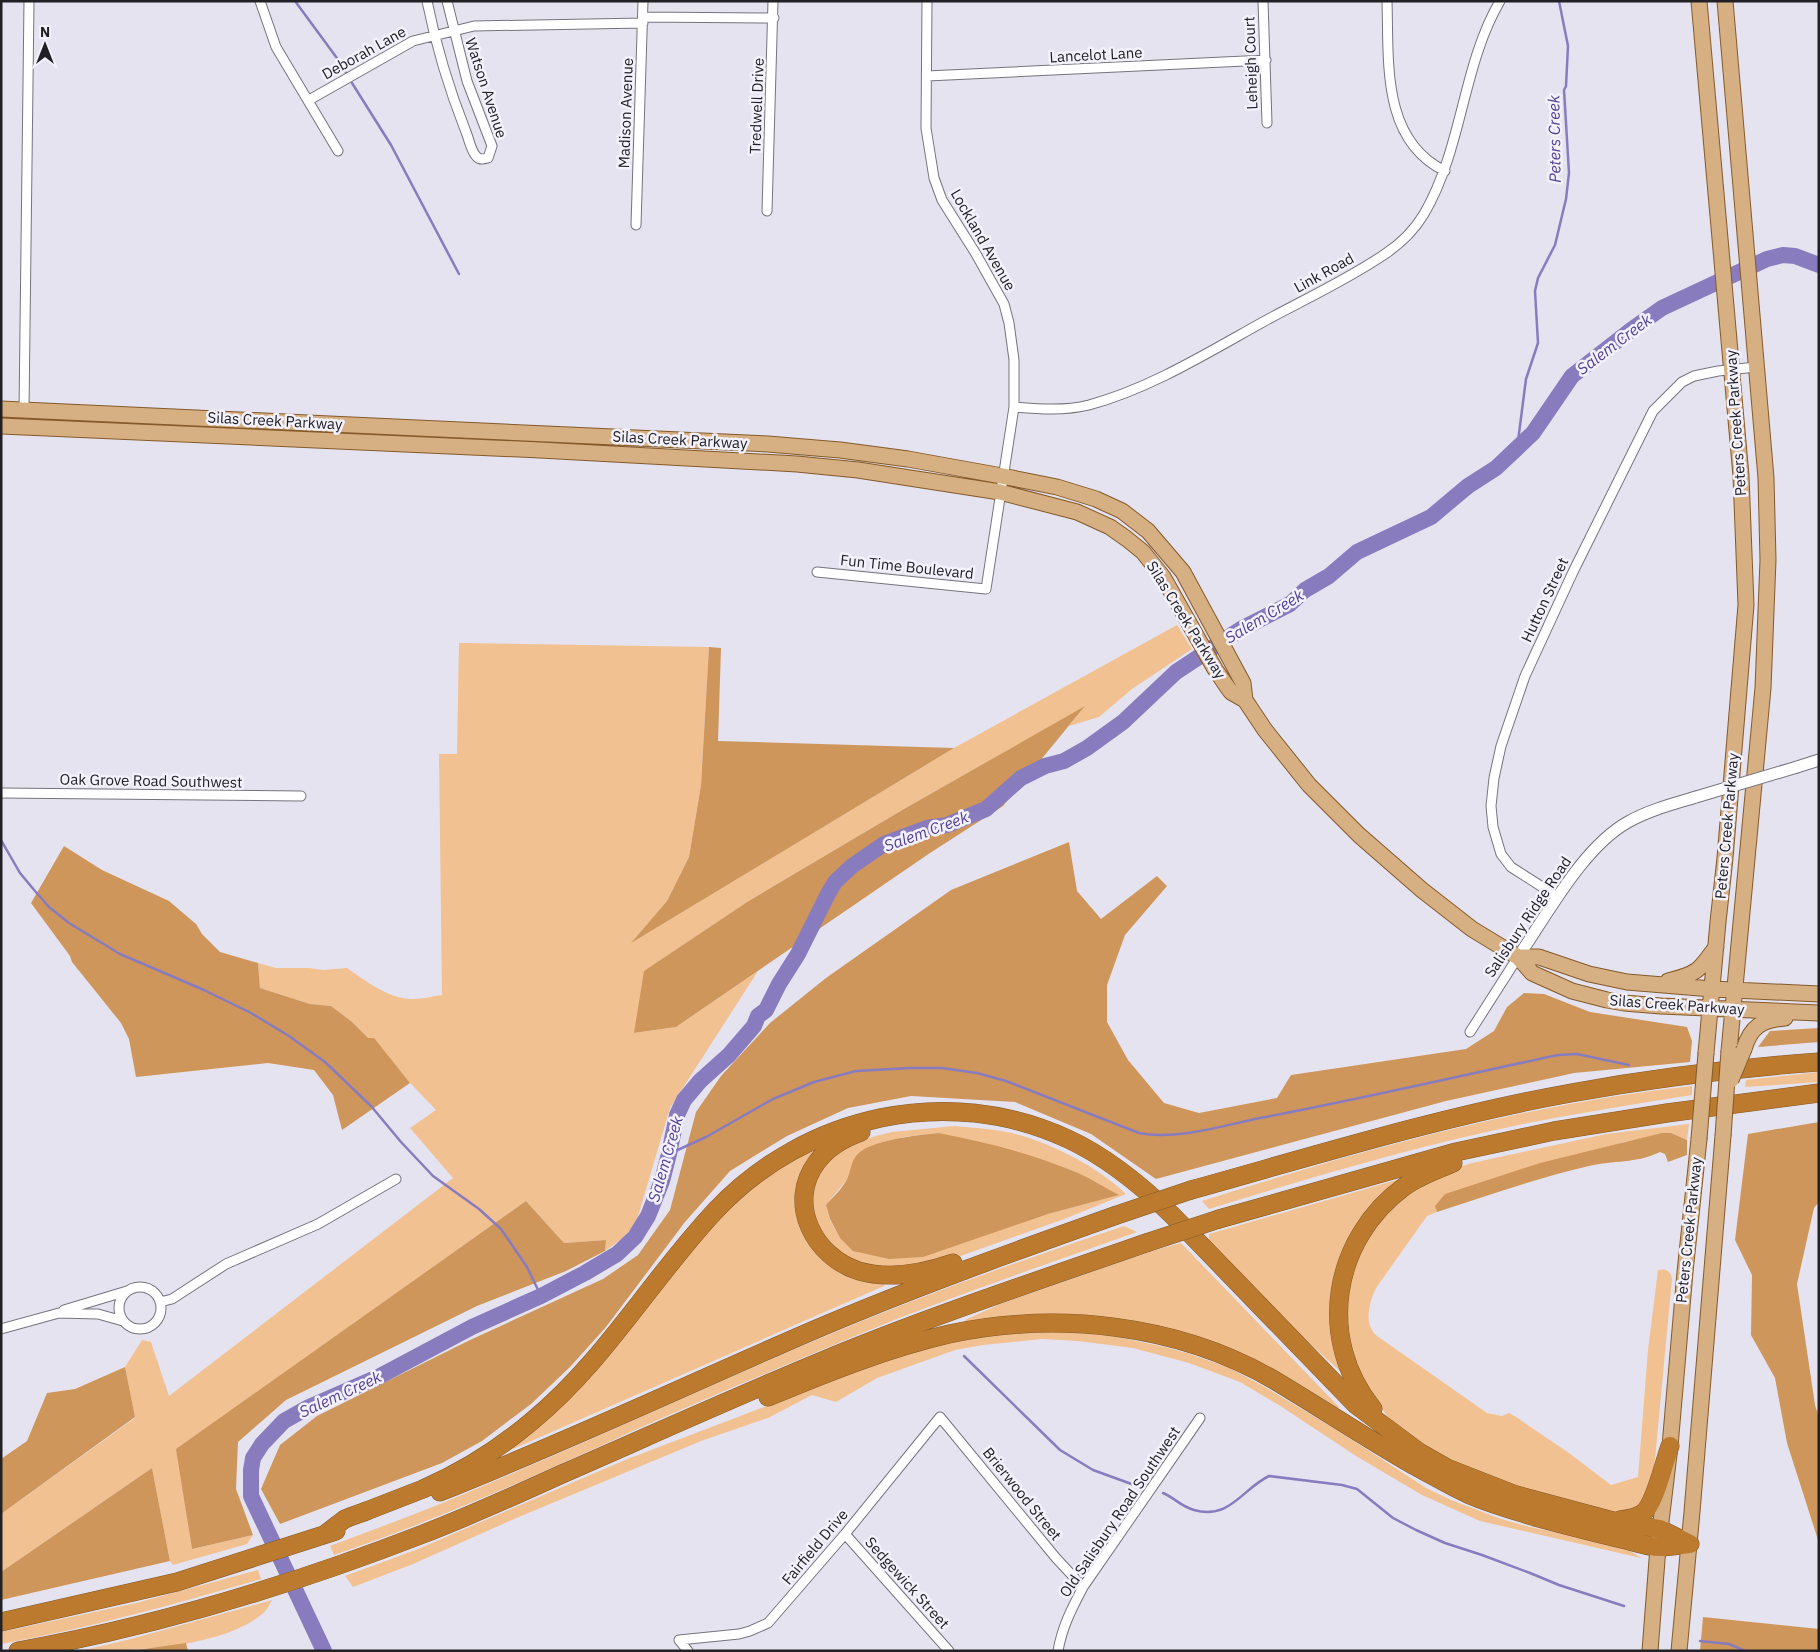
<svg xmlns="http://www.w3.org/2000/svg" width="1820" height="1652" font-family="'IBM Plex Sans',sans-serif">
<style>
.green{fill:#f1c191;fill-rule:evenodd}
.forest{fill:#ce965b}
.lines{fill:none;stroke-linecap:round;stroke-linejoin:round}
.stream{stroke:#887cbf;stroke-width:2.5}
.river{stroke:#887cbf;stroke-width:16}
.minor-casing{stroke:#75747e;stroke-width:11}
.tertiary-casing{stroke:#75747e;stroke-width:13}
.primary-casing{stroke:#855a2a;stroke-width:17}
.motorway-casing{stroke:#855a2a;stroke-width:19}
.minor{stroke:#fff;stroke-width:9}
.tertiary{stroke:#fff;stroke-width:11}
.primary{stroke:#d6af82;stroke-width:15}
.motorway{stroke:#bb7a2e;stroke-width:18}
.tertiary-bridge-casing{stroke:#75747e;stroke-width:13;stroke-linecap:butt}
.primary-bridge-casing{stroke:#855a2a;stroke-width:17;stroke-linecap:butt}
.motorway-bridge-casing{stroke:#855a2a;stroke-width:19;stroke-linecap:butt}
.tertiary-bridge{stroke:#fff;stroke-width:11}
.primary-bridge{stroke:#d6af82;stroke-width:15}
.motorway-bridge{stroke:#bb7a2e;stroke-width:18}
.labels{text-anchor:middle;stroke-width:5;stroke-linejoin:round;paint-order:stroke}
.street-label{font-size:15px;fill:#212024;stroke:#f2f1fc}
.water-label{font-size:16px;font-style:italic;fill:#533f92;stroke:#f2f1fc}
</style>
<rect width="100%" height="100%" fill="#e5e3ef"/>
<path class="green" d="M1177,625L1192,649L1132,689L1099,717L1069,726L1084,707L904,809L747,902L645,971L635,1033L676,1027L758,971L670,1108L636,1223L623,1238L605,1251L606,1240L564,1243L526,1201L177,1449L192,1549L253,1535L247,1544L173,1565L170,1561L152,1468L1,1572V1514L135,1418L125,1367L142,1340L151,1342L169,1396L453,1178L410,1128L436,1110L351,1021L331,1006L310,1004L260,988L258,963L276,968H309L323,970L347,968C366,981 390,1000 414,999C423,999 433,996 442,995L439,754H457L459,643L709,647L701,785L689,857L667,901L632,942L954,748Z
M1819,1072V1082L1745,1087L1746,1080Z
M1692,1086V1095C1635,1104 1579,1113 1523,1124C1417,1146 1312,1177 1209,1209L1202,1201C1362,1150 1525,1104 1692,1086Z
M1689,1124L1687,1140L1671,1133L1624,1142L1436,1206L1437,1212L1427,1216L1376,1288C1369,1303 1363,1324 1377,1336L1487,1413L1502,1416L1509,1413L1516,1417L1569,1453L1611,1485L1638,1477L1648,1350L1658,1270C1666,1268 1671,1271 1672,1279L1653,1480L1640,1512L1615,1513L1524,1490L1469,1470L1430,1450L1390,1420L1358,1375L1346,1331L1349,1276L1370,1229L1404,1195L1447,1171L1472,1163L1606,1134Z
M955,1126C975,1128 996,1129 1016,1134C1055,1145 1096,1166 1126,1194L1064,1219L938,1264L885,1271L836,1254L813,1221L812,1188L832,1154L872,1137L892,1132ZM938,1133L1118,1195L1048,1214L840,1238L830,1220L826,1205L875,1145L903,1137Z
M818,1146L814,1160L807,1232L885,1284L884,1286L513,1449L512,1444L727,1208L767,1172Z
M1400,1179L1402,1184L1348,1248L1343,1368L1340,1371L1282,1318L1209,1242V1234Z
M1124,1226L1137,1232C1043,1266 948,1297 855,1336C782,1367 708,1397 635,1430C536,1476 437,1520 334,1555L330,1546C383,1526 438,1506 490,1483C601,1436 710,1385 821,1338C920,1296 1022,1260 1124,1226Z
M1181,1243L1339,1407L1336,1410L1203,1341L967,1324L965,1320L1000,1304L1152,1251Z
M1022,1332H1075L1103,1334L1165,1347L1190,1354L1230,1368L1263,1386L1337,1430L1426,1488L1451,1500L1501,1519L1530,1527L1622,1546L1641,1558L1480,1521L1422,1495L1356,1456L1282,1407L1240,1382L1189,1363L1133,1348L1078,1341L1042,1339L983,1345L955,1350L877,1378L836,1402L812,1395L768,1418L701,1441L514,1519L413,1564L353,1587L345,1576L418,1549L625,1460L858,1371L916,1351L970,1338Z
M258,1570L261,1579C176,1604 89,1628 1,1644V1632L136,1603Z
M272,1600C269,1605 266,1612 261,1615C220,1648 131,1651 80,1651L127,1640Z"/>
<path class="forest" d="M709,647L721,648L718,741L954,748L631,943L667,901L689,857L701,785Z
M1085,706L1003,806L930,853L676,1027L634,1033L644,971L747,902L904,809Z
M1069,842L1077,891L1101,919L1157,876L1167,886L1125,935L1107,985V1022L1128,1060L1164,1103L1199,1113L1277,1098L1291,1075L1466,1049L1494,1031L1507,1007L1524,993L1544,994L1590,1012L1687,1027L1692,1041L1690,1062L1574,1073L1446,1101L1156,1179L1091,1134L1015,1102L911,1096L848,1108L787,1136L730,1171L685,1222L606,1327L570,1367L531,1404L482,1441L442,1463L280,1524L261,1489L280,1445L317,1416L470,1340L603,1279L638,1255L670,1210L696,1112L721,1076L770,1023L826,978L951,890Z
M64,846L102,870L169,901L196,924L202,934L220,952L258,963L260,988L310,1004L331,1006L351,1021L368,1038H374L410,1083L342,1130L333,1095L314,1070L268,1063L136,1077L129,1039L121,1023L72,962L70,956L31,903Z
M1819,1028V1042L1758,1047L1770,1031Z
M1819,1122V1202L1814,1208L1797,1284L1815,1405L1819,1417V1543L1787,1443L1775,1378L1751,1335L1752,1275L1735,1240L1748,1134Z
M938,1133C986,1142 1033,1154 1078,1173C1092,1179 1105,1188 1119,1195L1048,1214L923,1257L889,1259L853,1251L840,1238L830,1219L826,1205C832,1198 841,1190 846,1181C851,1173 850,1164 856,1156C868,1140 919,1135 938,1133Z
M1662,1133H1671L1687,1140V1155L1668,1162L1665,1154L1660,1152C1635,1164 1614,1160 1589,1166C1537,1178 1487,1196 1437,1212L1435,1206L1445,1194L1540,1163Z
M526,1201L564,1243L606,1240L605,1251L566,1271L477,1306L286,1400L238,1442L236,1489L253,1535L192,1549L176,1449Z
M125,1367L135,1417L1,1514V1459L27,1441L47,1393L75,1389Z
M152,1468L170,1561L1,1600V1572Z
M1703,1617L1819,1629V1651H1700Z
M186,1643L188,1651H130Z"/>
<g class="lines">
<path class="stream" d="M295,1L342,65L347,75
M352,83L391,145L459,274
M1517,449L1526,379L1538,343L1535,291L1538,278L1555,245L1566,199L1569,173L1564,90L1566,86L1568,46L1559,1
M1,840L20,873L35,891L49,907L69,923L120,954L204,990L251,1013L289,1036L325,1062L371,1106L401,1142L433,1176L479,1209L501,1229L527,1267L541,1296
M669,1154L706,1137L773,1099L814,1082L856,1071L910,1068H942L977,1073L1006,1081L1139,1133C1177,1140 1222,1126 1260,1118C1360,1099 1459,1076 1558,1055L1577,1054L1629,1065
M964,1356L1060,1450L1093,1470L1137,1486
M1163,1493C1175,1498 1180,1506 1194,1510C1230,1520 1242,1489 1269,1476L1342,1485L1357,1489L1393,1518L1416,1530L1445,1543L1482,1555L1530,1573L1559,1585L1624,1606
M1700,1641L1729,1644L1745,1651"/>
<path class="river" d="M324,1651L251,1496V1470L253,1458L262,1444L284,1421L309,1407L380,1376L472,1327L541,1296L585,1273L617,1254L635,1237L648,1216L662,1181L669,1154L677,1115L684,1100L700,1081L729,1055L754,1026L758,1016L766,1010L779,984L798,954L829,892L835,882L852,866L884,844L927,828L947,825L986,809L1021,778L1045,766L1064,761L1087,748L1123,722L1176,672L1241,629L1290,604L1305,590L1329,576L1357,552L1431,517L1468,486L1496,468L1533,433L1572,376L1631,330L1662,308L1767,259L1783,255L1795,256L1819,265"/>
<g class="minor-casing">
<path id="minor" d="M260,1L276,47L338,151
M427,1C436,46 449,89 466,132C469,139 471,152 477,157C480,160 484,159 488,158L492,146L467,81L447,1
M1263,1L1267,123
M1387,1C1389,61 1381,140 1445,171
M643,17L774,18
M927,76L1266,60
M309,100L413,41L474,26L643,23
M767,211L773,1
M636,225L643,1
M1014,407C1039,409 1065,411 1089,405C1151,388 1207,353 1263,322C1303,300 1347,280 1385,254C1400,244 1415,229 1424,214C1463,147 1462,66 1500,1
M24,410L29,1
M817,572L986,589L1014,407V360L1009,323L1004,304L976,254L942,200L934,178L926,128L927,1
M1,793L301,796
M1558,897L1511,867L1501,854L1493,827L1491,806L1494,778L1501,746L1525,676L1573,572L1653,411L1682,382L1694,376L1718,371L1756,367
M1470,1032L1518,957
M119 1308a21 21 0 1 1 42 0a21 21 0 1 1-42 0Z
M160,1302L172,1299L226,1264L318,1224L396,1179
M64,1310L127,1291
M1,1329L59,1313L98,1314L123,1321
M845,1534L949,1651
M679,1640L739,1634L750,1631L768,1623L845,1534L940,1417L1056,1558L1083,1587
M679,1640L688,1651
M1058,1651C1062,1627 1072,1608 1083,1587L1200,1418"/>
</g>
<g class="tertiary-casing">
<path id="tertiary" d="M1797,767L1819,760
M1518,957C1547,915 1583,847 1628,822C1649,810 1673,804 1696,797"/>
</g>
<g class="primary-casing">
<path id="primary" d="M1699,1L1741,476L1746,605L1725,858L1718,922L1706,1053
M1725,1L1766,478L1768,560L1763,688L1729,1051
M1,409L768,444L840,450L908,459L1002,476L1057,487L1096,499L1122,511L1148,531L1183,572L1243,683L1245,700
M1,426L540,450L797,464L858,470L1000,492L1077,512L1110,527L1127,539L1143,552L1163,577L1215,669L1228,688L1231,692L1245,700L1265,730L1309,785L1359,835L1422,890L1472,929L1518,957L1532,973L1572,991L1607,1000L1624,1003L1661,1006L1819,1013
M1518,957H1539L1589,974L1627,982L1712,989L1819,994
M1668,981C1697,974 1699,971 1716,947
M1744,1049C1751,1026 1762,1020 1785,1018
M1650,1651L1658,1547L1670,1446L1685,1272L1699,1139
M1679,1651L1692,1512L1723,1136"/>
</g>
<g class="motorway-casing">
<path id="motorway" d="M861,1132C844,1138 828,1147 817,1162C786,1203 814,1257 859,1271C890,1280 924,1273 953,1263
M1191,1190C1317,1155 1443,1116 1571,1093C1653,1078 1736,1068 1819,1062
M1219,1219L1456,1152L1554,1131L1667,1113L1819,1093
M768,1397C826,1373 888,1348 949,1334C1057,1311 1178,1324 1274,1380C1321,1408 1366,1438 1413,1465C1432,1475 1450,1486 1470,1495C1491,1504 1513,1510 1535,1517C1565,1525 1596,1533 1626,1540C1637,1543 1649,1547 1660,1547C1669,1547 1679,1545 1689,1544
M1373,1409C1316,1339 1332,1239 1405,1186C1419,1176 1436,1170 1453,1163
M1421,1465L1454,1487
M440,1492C566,1442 689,1384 814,1330C912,1288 1013,1252 1114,1216
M1620,1520C1628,1519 1636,1518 1643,1513C1655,1504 1664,1462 1670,1446
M324,1535C331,1530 338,1524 345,1519C353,1515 362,1513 369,1510C387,1503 405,1496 423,1489C462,1472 499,1449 532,1421C605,1361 652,1278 716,1210C806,1115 948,1083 1068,1139C1107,1157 1141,1185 1172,1215L1356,1405L1419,1452L1447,1468L1516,1495L1613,1521L1660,1529L1690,1544
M1,1622L177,1582L336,1531
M18,1651C156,1626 292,1585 423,1534C470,1516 516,1495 562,1474C649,1436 735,1397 822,1361C928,1317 1037,1281 1146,1243"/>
</g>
<use href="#minor" class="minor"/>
<use href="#tertiary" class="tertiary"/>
<use href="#primary" class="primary"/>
<use href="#motorway" class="motorway"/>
<g class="tertiary-bridge-casing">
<path id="tertiary-bridge" d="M1696,797L1797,767"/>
</g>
<g class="primary-bridge-casing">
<path id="primary-bridge" d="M1731,1080L1744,1049
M1723,1136L1729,1051
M1699,1139L1706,1053"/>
</g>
<g class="motorway-bridge-casing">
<path id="motorway-bridge" d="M1114,1216L1191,1190
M1146,1243L1219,1219"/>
</g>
<use href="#tertiary-bridge" class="tertiary-bridge"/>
<use href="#primary-bridge" class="primary-bridge"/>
<use href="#motorway-bridge" class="motorway-bridge"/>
</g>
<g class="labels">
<g class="street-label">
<text transform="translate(364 53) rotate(-29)" y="5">Deborah Lane</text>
<text transform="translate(1096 55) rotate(-3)" y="5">Lancelot Lane</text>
<text transform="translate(1251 63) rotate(-92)" y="5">Leheigh Court</text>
<text transform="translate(486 88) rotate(72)" y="5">Watson Avenue</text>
<text transform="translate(757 106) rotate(-88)" y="5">Tredwell Drive</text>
<text transform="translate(626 113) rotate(-88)" y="5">Madison Avenue</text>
<text transform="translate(983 240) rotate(60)" y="5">Lockland Avenue</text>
<text transform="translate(1324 273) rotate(-29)" y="5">Link Road</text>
<text transform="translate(275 421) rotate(3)" y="5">Silas Creek Parkway</text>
<text transform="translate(1736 423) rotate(-94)" y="5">Peters Creek Parkway</text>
<text transform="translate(680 440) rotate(3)" y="5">Silas Creek Parkway</text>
<text transform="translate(907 567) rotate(6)" y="5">Fun Time Boulevard</text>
<text transform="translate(1545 600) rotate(-65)" y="5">Hutton Street</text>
<text transform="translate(1186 620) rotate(58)" y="5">Silas Creek Parkway</text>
<text transform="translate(151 781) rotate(1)" y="5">Oak Grove Road Southwest</text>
<text transform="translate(1727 826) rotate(-85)" y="5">Peters Creek Parkway</text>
<text transform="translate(1528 917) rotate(-56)" y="5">Salisbury Ridge Road</text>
<text transform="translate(1677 1005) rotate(4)" y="5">Silas Creek Parkway</text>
<text transform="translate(1689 1230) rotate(-84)" y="5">Peters Creek Parkway</text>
<text transform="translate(1022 1494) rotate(51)" y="5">Brierwood Street</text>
<text transform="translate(1120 1512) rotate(-56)" y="5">Old Salisbury Road Southwest</text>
<text transform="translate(815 1547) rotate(-50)" y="5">Fairfield Drive</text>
<text transform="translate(907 1583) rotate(48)" y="5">Sedgewick Street</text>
</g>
<g class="water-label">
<text transform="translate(1554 139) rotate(-91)" y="6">Peters Creek</text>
<text transform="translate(1614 344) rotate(-37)" y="6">Salem Creek</text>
<text transform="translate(1264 616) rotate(-31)" y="6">Salem Creek</text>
<text transform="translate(926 831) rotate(-20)" y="6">Salem Creek</text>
<text transform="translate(665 1159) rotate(-74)" y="6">Salem Creek</text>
<text transform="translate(340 1394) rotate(-25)" y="6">Salem Creek</text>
</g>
</g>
<rect width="1820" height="1652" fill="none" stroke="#212024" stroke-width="5"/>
<g transform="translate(45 45)" stroke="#f2f1fc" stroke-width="4" paint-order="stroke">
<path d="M0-4L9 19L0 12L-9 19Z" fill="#212024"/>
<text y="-8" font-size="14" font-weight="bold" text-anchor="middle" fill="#212024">N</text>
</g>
</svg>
